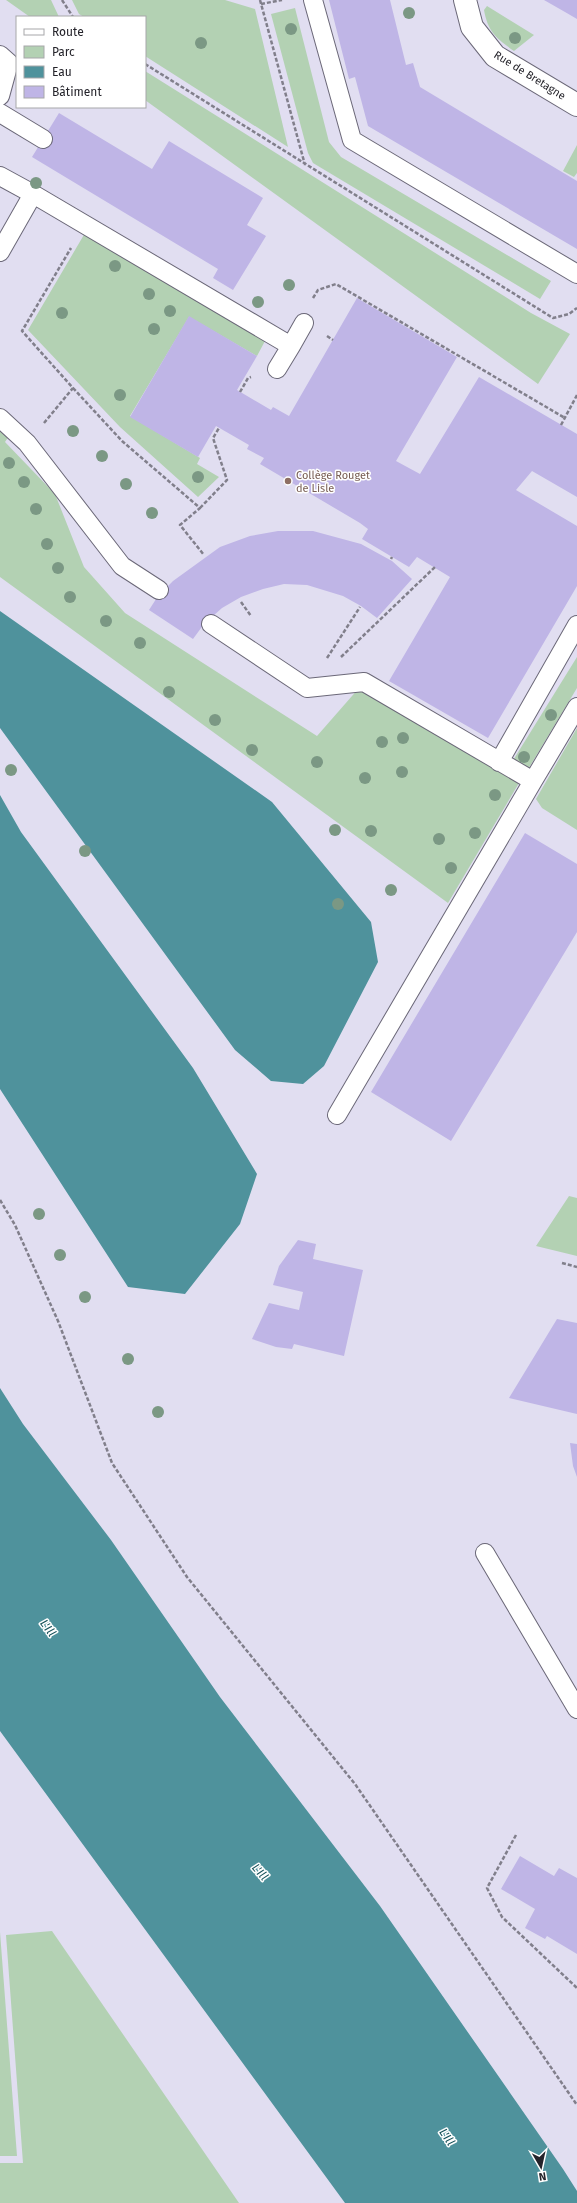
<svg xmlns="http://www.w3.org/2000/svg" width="577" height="2203" font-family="'Fira Sans',sans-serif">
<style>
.green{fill:#b3d1b3}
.water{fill:#4f929c}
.building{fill:#bfb5e6}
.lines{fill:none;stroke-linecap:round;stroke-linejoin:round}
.service-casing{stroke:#6b6878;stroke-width:20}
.minor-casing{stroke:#6b6878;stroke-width:24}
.path{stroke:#817f8b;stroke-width:2.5;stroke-dasharray:4 2;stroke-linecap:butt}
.service{stroke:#fff;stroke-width:18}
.minor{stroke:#fff;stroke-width:22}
.tree{fill:#7b9884}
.education-dot{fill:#8d6e63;stroke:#fff;stroke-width:1.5}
.labels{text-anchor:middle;stroke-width:3;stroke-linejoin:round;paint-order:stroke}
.street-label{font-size:11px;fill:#24232a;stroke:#fff}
.education-label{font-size:11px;fill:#785e54;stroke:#fff;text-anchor:start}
.water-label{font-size:12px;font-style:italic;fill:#17525a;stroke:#fff}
</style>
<rect width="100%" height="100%" fill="#e1def1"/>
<path class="green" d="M6,0H51L59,17H30Z
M72,0H225L255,9L288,147L145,56V17H84L79,14Z
M487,6L534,35L514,51C496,38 488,32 484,10Z
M295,8L329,142L341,157L551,281L540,299L313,163L308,153L271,14Z
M145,71L531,313L570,334L538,384L145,100Z
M577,145V173L574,177L563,171Z
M85,233L265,341L257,356L189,317L130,416L200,458L197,464L219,477L198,497L120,427L28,330Z
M0,425L11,433L5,442L55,494L84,567L125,613L317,736L359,688L519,783L448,903L0,577Z
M577,657V688L527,771L512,762Z
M577,728V830L542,808L536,799Z
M569,1196L577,1198V1256L536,1246Z
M52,1931L239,2203H0V2163H23L6,1935Z
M0,1932L17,2156H0Z"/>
<path class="water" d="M0,611L272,802L371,922L378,962L324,1066L303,1084L271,1081L235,1050L0,728Z
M0,795L21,832L193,1068L257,1174L240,1224L185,1294L128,1287L0,1089Z
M0,1388L23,1424L111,1540L220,1697L380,1906L563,2169L577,2191V2203H345L0,1731Z"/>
<path class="building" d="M329,0H390L406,65L413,63L420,87L577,181V249L368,126L355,77L349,79Z
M544,0H577V19L565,12Z
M59,113L152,169L169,141L263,198L247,225L266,236L233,290L213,278L218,269L32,157Z
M357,298L457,357L396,461L420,474L479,377L577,434V497L532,471L516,490L577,526V586L488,738L389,681L450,577L417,557L409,567L362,539L368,529L360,523L260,464L264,458L247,449L249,445L216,426L198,457L130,417L189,316L257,356L237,390L271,410L273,407L289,416Z
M278,531H313L361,544L392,561L412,579L377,618L361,606L343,596L307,585L284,584L263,589L241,597L222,608L204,624L193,639L149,610L158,596L173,581L220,547L250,536Z
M525,833L577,864V932L451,1141L371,1092Z
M298,1240L316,1244L313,1259L363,1270L344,1356L294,1344L292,1349L276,1347L252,1339L269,1303L299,1310L303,1292L273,1285L279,1266Z
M557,1319L577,1323V1414L509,1398Z
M570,1443L577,1444V1477L573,1466Z
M520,1856L554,1876L559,1868L577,1878V1954L547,1936L545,1939L525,1928L535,1909L501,1889Z"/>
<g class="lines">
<g class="service-casing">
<path id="service" d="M313,0L352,140L577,274
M0,55L9,63L0,96
M0,113L43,139
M0,176L33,194L0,252
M33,194L291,346L304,323
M277,369L291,346
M0,418L27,443L122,566L159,590
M211,624L307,688L364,682L533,781L577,707
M499,762L577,625
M337,1115L533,781
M485,1553L577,1709"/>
</g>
<g class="minor-casing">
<path id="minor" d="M465,0L472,27L495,56L577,105"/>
</g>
<path class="path" d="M62,0L73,17
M260,0L305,165
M261,4L282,0
M145,64L553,318L569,314L577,308
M313,298L318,290L336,284L565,418
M327,336L333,340
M73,388L122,441L200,508L180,525L204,555
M240,392L248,378L251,377
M44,423L73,388L22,331L71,248
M561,425L577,395
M200,508L227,480L213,438L219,428
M391,559L392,557
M241,602L251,616
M341,657L435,567
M327,658L360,607
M0,1200L15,1225L58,1321L112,1463L187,1577L355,1784L577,2105
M562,1263L577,1267
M516,1835L487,1888L502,1917L577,1988"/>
<use href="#service" class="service"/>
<use href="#minor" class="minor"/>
</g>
<g class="tree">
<circle cx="409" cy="13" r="6"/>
<circle cx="291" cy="29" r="6"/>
<circle cx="515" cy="38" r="6"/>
<circle cx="201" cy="43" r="6"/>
<circle cx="36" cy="183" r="6"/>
<circle cx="115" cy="266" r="6"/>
<circle cx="289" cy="285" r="6"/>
<circle cx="149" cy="294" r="6"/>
<circle cx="258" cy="302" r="6"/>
<circle cx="170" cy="311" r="6"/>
<circle cx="62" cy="313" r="6"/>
<circle cx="154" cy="329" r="6"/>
<circle cx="120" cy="395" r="6"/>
<circle cx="73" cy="431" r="6"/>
<circle cx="102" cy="456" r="6"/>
<circle cx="9" cy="463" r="6"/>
<circle cx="198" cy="477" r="6"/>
<circle cx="24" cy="482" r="6"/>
<circle cx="126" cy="484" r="6"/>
<circle cx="36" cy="509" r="6"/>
<circle cx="152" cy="513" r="6"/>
<circle cx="47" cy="544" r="6"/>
<circle cx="58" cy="568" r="6"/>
<circle cx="70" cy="597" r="6"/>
<circle cx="106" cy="621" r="6"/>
<circle cx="140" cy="643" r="6"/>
<circle cx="169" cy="692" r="6"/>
<circle cx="551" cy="715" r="6"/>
<circle cx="215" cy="720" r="6"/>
<circle cx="403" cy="738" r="6"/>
<circle cx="382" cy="742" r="6"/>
<circle cx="252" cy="750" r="6"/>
<circle cx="524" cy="757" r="6"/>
<circle cx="317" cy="762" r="6"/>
<circle cx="11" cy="770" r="6"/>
<circle cx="402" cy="772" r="6"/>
<circle cx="365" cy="778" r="6"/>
<circle cx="495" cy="795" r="6"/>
<circle cx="335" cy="830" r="6"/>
<circle cx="371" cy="831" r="6"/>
<circle cx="475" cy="833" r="6"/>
<circle cx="439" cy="839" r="6"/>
<circle cx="85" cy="851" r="6"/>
<circle cx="451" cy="868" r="6"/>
<circle cx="391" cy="890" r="6"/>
<circle cx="338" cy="904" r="6"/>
<circle cx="39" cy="1214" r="6"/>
<circle cx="60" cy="1255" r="6"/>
<circle cx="85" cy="1297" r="6"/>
<circle cx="128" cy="1359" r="6"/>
<circle cx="158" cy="1412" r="6"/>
</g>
<circle class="education-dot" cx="288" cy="481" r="4"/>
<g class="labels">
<g class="street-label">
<text transform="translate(530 75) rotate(32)" y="4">Rue de Bretagne</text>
</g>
<g class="education-label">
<text x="296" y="479">Collège Rouget<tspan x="296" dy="13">de Lisle</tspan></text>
</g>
<g class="water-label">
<text transform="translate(48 1628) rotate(53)" y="4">L'Ill</text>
<text transform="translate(260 1872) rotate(49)" y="4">L'Ill</text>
<text transform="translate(447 2137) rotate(55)" y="4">L'Ill</text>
</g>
</g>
<rect x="16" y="16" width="130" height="92" fill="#ffffff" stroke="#a7a7aa"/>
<rect x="24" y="29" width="20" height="6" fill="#ffffff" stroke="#a7a7aa"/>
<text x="52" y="36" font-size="12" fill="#24232a">Route</text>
<rect x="24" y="46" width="20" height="12" fill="#b3d1b3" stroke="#a7a7aa"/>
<text x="52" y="56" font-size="12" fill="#24232a">Parc</text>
<rect x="24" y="66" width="20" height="12" fill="#4f929c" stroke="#a7a7aa"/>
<text x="52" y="76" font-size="12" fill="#24232a">Eau</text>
<rect x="24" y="86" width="20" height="12" fill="#bfb5e6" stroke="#a7a7aa"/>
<text x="52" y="96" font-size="12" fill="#24232a">Bâtiment</text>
<g transform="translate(541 2167) rotate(171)" stroke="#ffffff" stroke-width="3" paint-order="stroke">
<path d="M0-3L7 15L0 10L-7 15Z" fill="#24232a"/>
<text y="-6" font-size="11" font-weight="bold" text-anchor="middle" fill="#24232a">N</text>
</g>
</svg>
